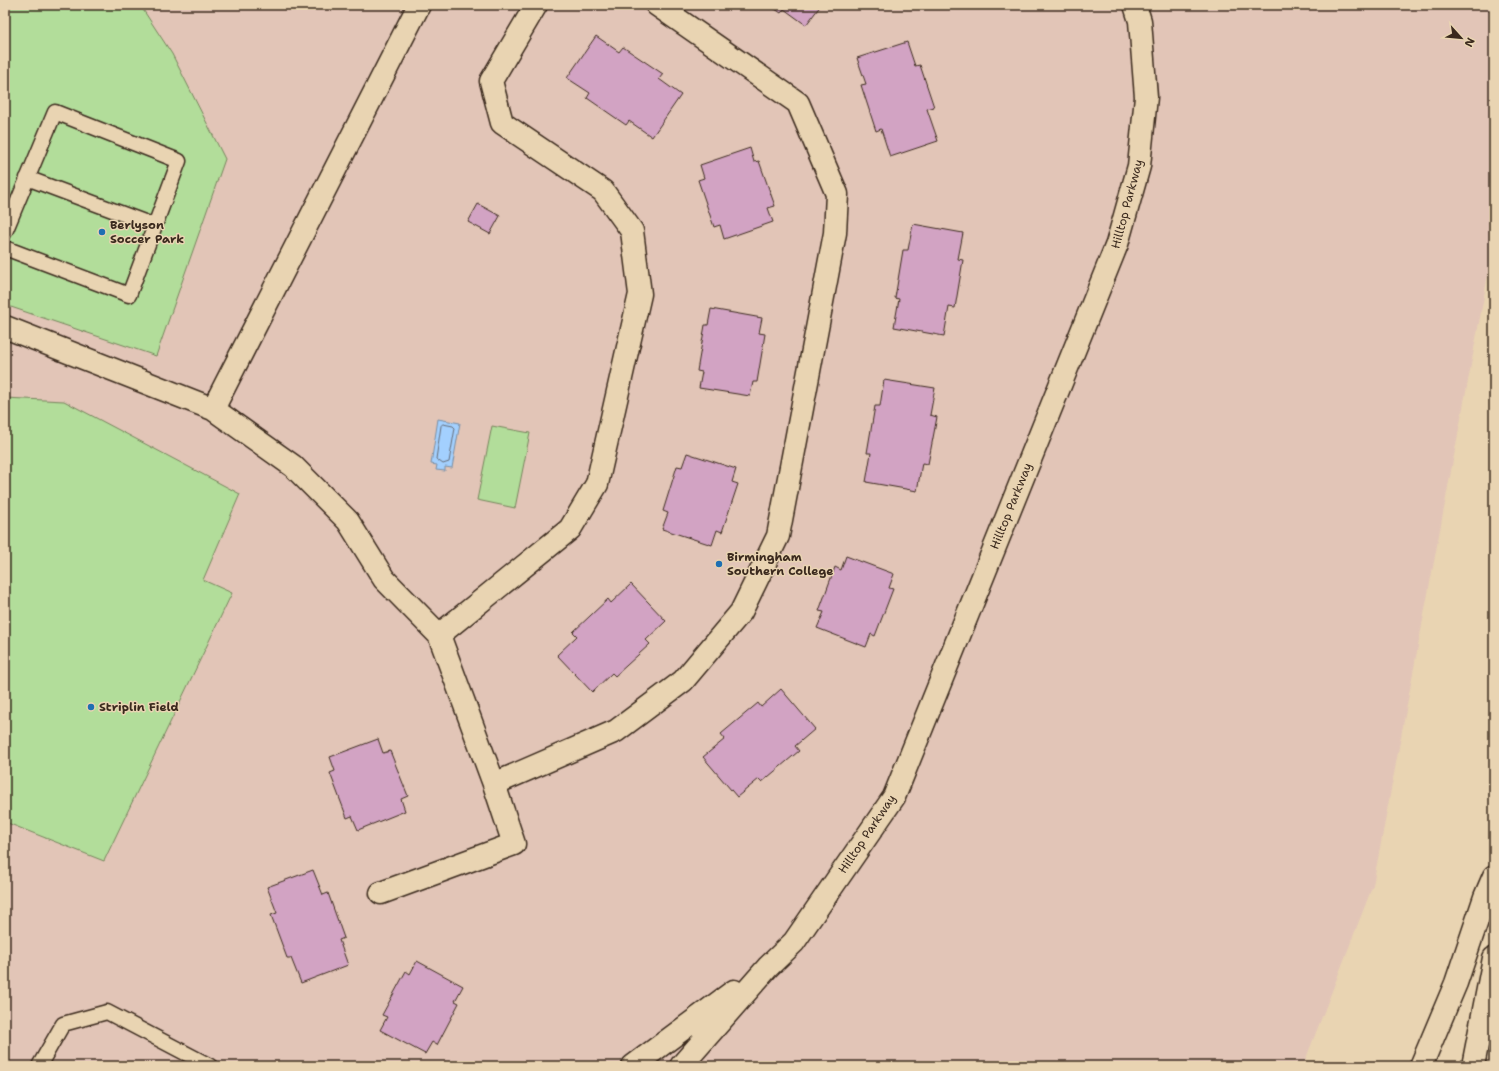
<svg xmlns="http://www.w3.org/2000/svg" width="1499" height="1071" font-family="'Shantell Sans',sans-serif">
<style>
.built{fill:#e2c5b7}
.green{fill:#b2dd9a;stroke:#76845c}
.water{fill:#a3d0fe;stroke:#798ea4}
.lines{fill:none;stroke-linecap:round;stroke-linejoin:round}
.shore{stroke:#656c78;stroke-width:1}
.building{fill:#d2a3c3;stroke:#3b2a1e}
.lane-casing{stroke:#3b2a1e;stroke-width:17}
.street-casing{stroke:#3b2a1e;stroke-width:25}
.highway-casing{stroke:#3b2a1e;stroke-width:25}
.lane{stroke:#e9d4b2;stroke-width:14}
.street{stroke:#e9d4b2;stroke-width:22}
.highway{stroke:#e9d4b2;stroke-width:22}
.poi-dot{fill:#1f6fb2;stroke:#e9d4b2;stroke-width:1.5}
.labels{text-anchor:middle;stroke-width:3;stroke-linejoin:round;paint-order:stroke}
.street-label{font-size:12px;fill:#3b2a1e;stroke:#e9d4b2}
.poi-label{font-size:12px;font-weight:bold;fill:#3b2a1e;stroke:#e9d4b2;text-anchor:start}
</style>
<rect width="100%" height="100%" fill="#e9d4b2"/>
<filter id="ink" filterUnits="userSpaceOnUse"><feTurbulence type="fractalNoise" baseFrequency=".025" numOctaves="2"/><feDisplacementMap in="SourceGraphic" scale="8" xChannelSelector="R" yChannelSelector="G"/><feConvolveMatrix kernelMatrix="1 2 1 2 8 2 1 2 1" color-interpolation-filters="sRGB"/></filter>
<g filter="url(#ink)">
<path class="built" d="M5,5H1494V243L1373,885L1303,1066H5Z"/>
<path class="green" d="M5,5H140L172,54L225,159L156,356L5,305Z
M5,398L64,401L240,494L203,580L232,593L104,861L5,822Z
M492,426L530,433L515,508L477,500Z"/>
<path class="water" d="M438,419L460,423L452,468L445,467V471L436,470L437,465L431,464Z"/>
<g class="lines">
<path class="shore" d="M443,424L453,426L455,428L449,462L443,464L436,459L441,426Z"/>
</g>
<path class="building" d="M769,5H821L806,25L784,9L781,13Z
M596,36L619,52L623,47L663,74L659,79L681,95L652,137L629,121L626,125L587,98L590,93L567,78Z
M907,42L915,66L920,65L934,107L927,109L938,141L890,157L881,129L876,131L861,85L866,84L857,58Z
M750,148L754,162L759,161L775,206L768,208L773,222L724,239L720,225L714,227L698,180L704,178L700,165Z
M478,204L500,216L490,234L468,222Z
M913,224L963,233L958,259L963,260L955,308L949,307L944,336L894,327L899,299L895,298L903,250H908Z
M711,309L762,318L759,333L765,334L757,382H753L750,396L699,388L702,372L697,371L705,325H708Z
M884,380L935,388L930,415L937,417L928,464L922,463L917,491L866,482L871,453H867L875,406H880Z
M687,453L736,469L732,482L738,484L722,532L717,530L712,545L662,529L668,513L663,511L677,466L682,467Z
M846,556L894,574L889,588L893,589L875,636L871,634L866,647L817,628L824,612L819,611L835,567L841,570Z
M631,584L666,621L646,640L650,644L615,676L612,673L592,692L557,655L577,636L573,632L608,599L611,603Z
M781,689L815,729L795,746L799,751L762,782L759,779L737,797L703,757L725,739L721,734L758,703L761,707Z
M378,739L383,753L390,751L408,796L401,799L405,811L358,830L352,816L347,818L330,773L335,771L330,757Z
M313,870L323,895L328,893L344,938L339,940L348,965L301,983L291,958H287L271,915L277,913L267,887Z
M417,961L463,986L455,1001L459,1003L437,1045L432,1042L425,1054L380,1030L387,1017L382,1015L406,971L410,974Z"/>
<g class="lines">
<g class="lane-casing">
<path id="lane" d="M27,178L155,226
M5,232L55,112L179,161L129,295L5,248
M39,1066L63,1024L107,1012L210,1066"/>
</g>
<g class="street-casing">
<path id="street" d="M5,327L213,409L293,466L348,521L384,579L439,635L494,784L514,844L381,893
M213,409L419,5
M439,635L570,529L597,484L640,294L632,231L603,191L502,123L491,81L536,5
M494,784L616,731L683,681L741,612L778,536L835,233L837,194L798,103L657,5
M633,1066L734,991
M681,1066L768,967L794,942L894,797L1117,244L1139,166L1146,97L1140,21L1135,5"/>
</g>
<g class="highway-casing">
<path id="highway" d="M1421,1066L1456,983L1485,897L1494,876
M1473,1066L1494,958"/>
</g>
<use href="#lane" class="lane"/>
<use href="#street" class="street"/>
<use href="#highway" class="highway"/>
</g>
</g>
<g class="poi-dot">
<circle cx="102" cy="232" r="4"/>
<circle cx="719" cy="564" r="4"/>
<circle cx="91" cy="707" r="4"/>
</g>
<g class="labels">
<g class="street-label">
<text transform="translate(1127 204) rotate(-75)" y="4">Hilltop Parkway</text>
<text transform="translate(1011 506) rotate(-68)" y="4">Hilltop Parkway</text>
<text transform="translate(867 834) rotate(-56)" y="4">Hilltop Parkway</text>
</g>
<g class="poi-label">
<text x="110" y="229">Berlyson<tspan x="110" dy="14">Soccer Park</tspan></text>
<text x="727" y="561">Birmingham<tspan x="727" dy="14">Southern College</tspan></text>
<text x="99" y="711">Striplin Field</text>
</g>
</g>
<rect width="1499" height="1071" fill="none" stroke="#e9d4b2" stroke-width="20"/>
<rect x="10" y="10" width="1479" height="1051" fill="none" stroke="#3b2a1e" stroke-width="1.5" filter="url(#ink)"/>
<g transform="translate(1461 38) rotate(117)" stroke="#e9d4b2" stroke-width="3" paint-order="stroke">
<path d="M0-3L7 15L0 10L-7 15Z" fill="#3b2a1e"/>
<text y="-6" font-size="11" font-weight="bold" text-anchor="middle" fill="#3b2a1e">N</text>
</g>
</svg>
